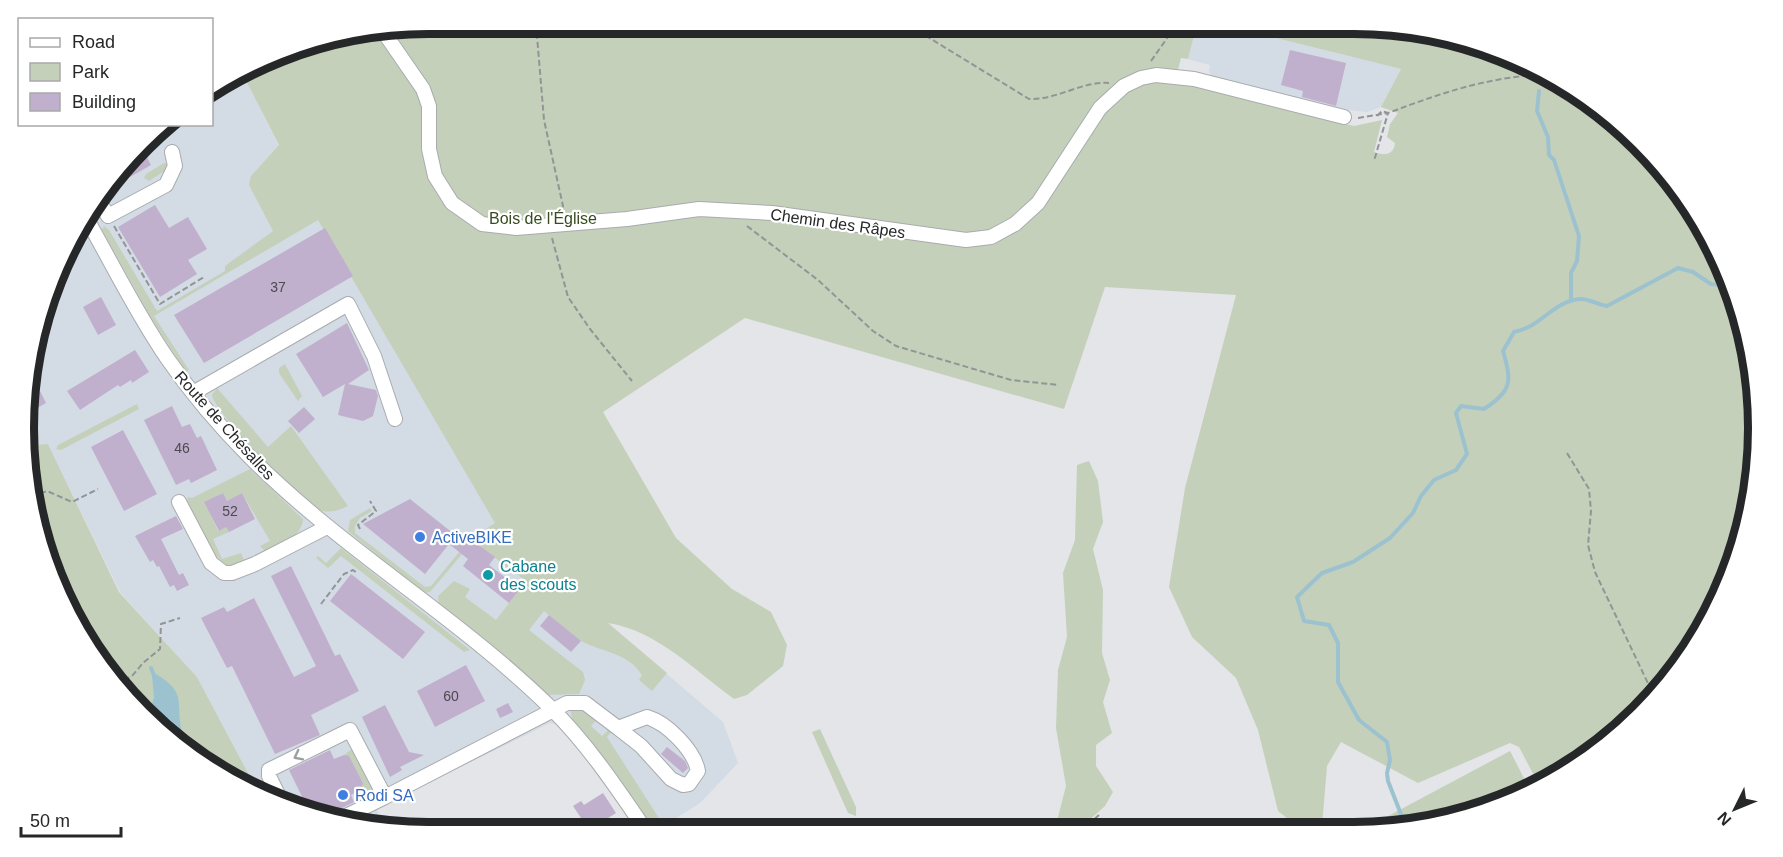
<svg xmlns="http://www.w3.org/2000/svg" width="1783" height="857" font-family="Helvetica,sans-serif">
<style>
.built{fill:#d3dbe4}
.green{fill:#c5d0bb}
.water{fill:#9cc2d0}
.lines{fill:none;stroke-linecap:round;stroke-linejoin:round}
.stream{stroke:#9cc2d0;stroke-width:4}
.building{fill:#c0b0cd}
.minor-casing{stroke:#a9abae;stroke-width:16}
.path{stroke:#929496;stroke-width:2;stroke-dasharray:6 3;stroke-linecap:butt}
.minor{stroke:#fff;stroke-width:14}
.oneway{stroke:#9d9e9e}
.shop-dot{fill:#3f7fe0;stroke:#fff;stroke-width:2}
.culture-dot{fill:#0f9aa8;stroke:#fff;stroke-width:2}
.labels{text-anchor:middle;stroke-width:4.5;stroke-linejoin:round;paint-order:stroke}
.number-label{font-size:14px;fill:#4c4951}
.park-label{font-size:16px;fill:#374d1f;stroke:#fff}
.street-label{font-size:16px;fill:#262728;stroke:#fff}
.shop-label{font-size:16px;fill:#366cbe;stroke:#fff;text-anchor:start}
.culture-label{font-size:16px;fill:#0d838f;stroke:#fff;text-anchor:start}
.rim{fill:none;stroke:#262728;stroke-width:8}
</style>
<rect width="100%" height="100%" fill="#e3e5e8"/>
<path class="built" d="M1197,24H1219L1401,69L1381,107L1367,112L1349,110L1212,76L1209,72L1210,65L1188,59Z
M243,75L279,146L607,623L723,722L738,763L700,803L654,832H647L570,728L550,723L377,808L381,828L349,825L273,802L258,792L197,677L120,592L48,444L29,445L32,349L78,226L125,162L164,125L212,124V92Z"/>
<path class="green" d="M428,24H1197L1188,59L1181,58L1175,81L1354,126L1382,120L1374,152C1384,156 1394,155 1395,143L1387,137L1390,124L1398,113L1381,107L1401,69L1219,24H1355L1434,32L1510,55L1580,92L1641,143L1691,204L1728,274L1751,350L1759,429L1751,508L1728,584L1676,674L1601,749L1539,785L1519,747L1510,743L1418,783L1341,742L1327,766L1322,826L1313,830H1302L1278,811L1258,730L1236,678L1192,637L1169,587L1185,488L1236,295L1105,287L1064,409L745,318L603,412L676,538L732,589L771,612L787,645L783,666L747,695L734,699C695,671 658,631 608,623L667,673L652,691L639,680L642,675C627,652 604,653 581,641C568,634 555,620 544,611L529,630L583,672L585,680L579,694L548,695L439,606L438,596L454,581L470,589L465,597L496,620L526,581L473,541L430,592L423,593L348,531L350,520L370,508L372,511L360,518L355,526V533L425,587L431,586L470,539L495,523L318,220L154,316L189,370L186,372L151,318L102,230L104,226L109,230L157,311L225,271V266L273,231L249,185L251,176L279,145L243,75L298,46Z
M164,163L170,164L166,170L149,181L144,178L146,174Z
M285,364L302,396L298,401L279,373V368Z
M217,388L268,447L291,426L348,506C338,511 328,514 317,509C299,500 213,411 212,395Z
M137,404L139,409L61,450L56,449L58,445Z
M48,444L119,592L197,677L258,792L162,732L107,674L66,608L27,481L29,445Z
M1089,461L1098,481L1103,522L1093,549L1103,590L1102,653L1110,680L1103,702L1112,733L1096,745V766L1113,792L1105,806L1077,831H1059L1056,825L1066,786L1056,728L1058,670L1067,637L1063,573L1075,540L1077,465Z
M250,469L303,519C302,538 280,543 265,551L260,546L270,541L242,493L227,501L223,493L205,502L218,531L226,527L229,532L213,539L222,559L241,553L244,560L234,566H227L213,553L187,501L188,497L192,498Z
M341,548L470,650L464,652L341,556L328,568L316,558L318,556L326,563Z
M579,707L597,719L591,726L602,736L609,729L612,731L607,737L664,826L654,832L627,790L572,720L571,711Z
M820,729L856,807V816L848,813L812,732Z
M352,749L355,750L375,793L372,797H368L364,788L361,789L363,783L349,757L344,755Z
M1510,751L1530,790L1510,802L1408,829L1362,830Z"/>
<path class="water" d="M156,674C188,693 175,703 182,732C183,739 190,746 194,753L162,732L147,716L154,698L152,676Z"/>
<g class="lines">
<path class="stream" d="M1539,91L1537,111L1548,137L1549,155L1554,160L1579,236L1577,261L1571,273V301
M151,668L155,678
M1403,830L1404,822L1388,781L1387,773L1390,760L1387,742L1359,720L1338,682V643L1329,625L1304,621L1297,597L1322,573L1353,562L1390,538L1413,513L1421,496L1434,480L1456,470L1467,454L1456,413L1461,406L1484,409C1512,391 1512,382 1503,351L1514,332C1543,326 1553,301 1580,299C1588,298 1598,305 1607,306L1678,268L1693,272L1711,284L1732,286"/>
</g>
<path class="building" d="M1290,50L1346,63L1336,106L1302,97L1303,91L1281,85Z
M141,146L151,165L104,192L125,162Z
M155,205L169,228L188,217L207,249L188,260L197,274L160,297L118,227Z
M325,228L353,276L204,363L174,315Z
M101,297L116,325L98,335L83,307Z
M347,323L369,370L348,384L376,390L378,396L373,416L363,421L338,415L345,384L323,397L296,354Z
M135,350L149,372L132,383L131,380L120,387L118,385L80,410L67,391Z
M31,373L46,403L30,412Z
M172,406L182,427L190,424L197,438L201,436L217,470L191,483L189,479L176,485L144,420Z
M304,407L315,419L299,433L288,421Z
M123,430L157,494L124,511L91,447Z
M223,493L227,501L242,493L255,519L229,532L226,527L219,531L204,502Z
M410,499L469,546L473,541L495,557L489,565L520,589L509,603L463,566L468,559L449,544L425,574L363,524Z
M176,516L183,529L161,539L179,575L183,573L189,585L177,591L174,585L170,587L159,566L157,567L153,560L150,562L135,536Z
M291,566L335,656L340,654L359,691L311,715L320,735L275,754L232,666L227,668L201,618L224,607L227,612L254,598L294,677L316,666L271,576Z
M351,574L425,632L403,659L330,601Z
M549,615L581,641L571,652L540,626Z
M466,665L485,701L435,727L417,691Z
M508,703L513,712L500,718L496,709Z
M385,705L409,752L424,755L400,767L402,770L390,777L362,717Z
M667,747L685,761L688,768L683,773L661,754Z
M330,750L334,759L344,755L349,756L363,783L361,789L351,795L354,802L332,813L328,819L310,813L289,770Z
M603,793L616,813L589,830L573,806L581,801L584,805Z"/>
<g class="lines">
<g class="minor-casing">
<path id="minor" d="M383,31L423,89L429,106V149L435,176L452,203L482,224L516,228L627,219L699,209L772,213L966,240L991,237L1015,224L1038,203L1100,108L1124,86L1141,78L1156,75L1194,79L1344,117
M98,199L108,216L166,185L175,166L172,152
M85,216C112,263 136,313 167,358C191,393 220,427 251,458C344,551 460,618 553,710C590,747 618,790 647,832
M193,393L348,304L374,356L395,419
M179,502L211,563L224,573H232L255,564L327,527
M647,717C667,723 694,750 698,771L689,784L683,785L671,779L641,746L618,728Z
M283,805L269,776V770L350,730L385,797L567,703H585L618,728
M336,821L385,797"/>
</g>
<path class="path" d="M536,24L544,120L563,206L562,211
M901,24L918,31L1029,99C1057,100 1082,81 1109,83
M1151,61L1177,24
M1377,116L1382,111L1388,113C1444,92 1485,78 1545,74
M1358,118L1388,113L1374,161
M114,226L160,304L204,277
M747,226L818,280L873,331L896,346L1011,380L1059,385
M552,238L568,297L590,329L632,381
M1567,453L1589,489L1591,511L1588,545L1595,572L1654,696
M32,497L47,491L72,502L98,489
M360,529L358,525L376,511L370,501
M321,604L344,574L353,570L357,573
M116,684L132,676L143,663L160,649L161,624L180,618
M1081,831L1099,815"/>
<use href="#minor" class="minor"/>
</g>
<defs><path id="oneway-chevron" d="M-2-3.5L2.5 0L-2 3.5" fill="none" stroke-width="1.6" stroke-linecap="round" stroke-linejoin="round" transform="scale(1.5)"/></defs>
<use class="oneway" href="#oneway-chevron" transform="translate(298 756) rotate(153)"/>
<g class="shop-dot">
<circle cx="420" cy="537" r="6"/>
<circle cx="343" cy="795" r="6"/>
</g>
<circle class="culture-dot" cx="488" cy="575" r="6"/>
<g class="labels">
<g class="number-label">
<text x="278" y="292">37</text>
<text x="182" y="453">46</text>
<text x="230" y="516">52</text>
<text x="451" y="701">60</text>
</g>
<g class="park-label">
<text x="543" y="224">Bois de l'Église</text>
</g>
<g class="street-label">
<text transform="translate(838 223) rotate(8)" y="6">Chemin des Râpes</text>
<text transform="translate(225 425) rotate(48)" y="6">Route de Chésalles</text>
</g>
<g class="shop-label">
<text x="432" y="543">ActiveBIKE</text>
<text x="355" y="801">Rodi SA</text>
</g>
<g class="culture-label">
<text x="500" y="572">Cabane<tspan x="500" dy="18">des scouts</tspan></text>
</g>
</g>
<path d="M0 0H1783V857H0ZM428 34H1354A394 394 0 0 1 1748 428V428A394 394 0 0 1 1354 822H428A394 394 0 0 1 34 428V428A394 394 0 0 1 428 34Z" fill="#fff" fill-rule="evenodd"/>
<path class="rim" d="M428 34H1354A394 394 0 0 1 1748 428V428A394 394 0 0 1 1354 822H428A394 394 0 0 1 34 428V428A394 394 0 0 1 428 34Z"/>
<rect x="18" y="18" width="195" height="108" fill="#ffffff" stroke="#a8a9a9" stroke-width="1.5"/>
<rect x="30" y="38" width="30" height="9" fill="#ffffff" stroke="#a8a9a9" stroke-width="1.5"/>
<text x="72" y="48" font-size="18" fill="#262728">Road</text>
<rect x="30" y="63" width="30" height="18" fill="#c5d0bb" stroke="#a8a9a9" stroke-width="1.5"/>
<text x="72" y="78" font-size="18" fill="#262728">Park</text>
<rect x="30" y="93" width="30" height="18" fill="#c0b0cd" stroke="#a8a9a9" stroke-width="1.5"/>
<text x="72" y="108" font-size="18" fill="#262728">Building</text>
<g transform="translate(1735 809) rotate(227)" stroke="#ffffff" stroke-width="4.5" paint-order="stroke">
<path d="M0-4.5L10 22L0 15L-10 22Z" fill="#262728"/>
<text y="-9" font-size="16" font-weight="bold" text-anchor="middle" fill="#262728">N</text>
</g>
<path d="M21 827v9h100v-9" fill="none" stroke="#262728" stroke-width="3"/>
<text x="30" y="827" font-size="18" fill="#262728" stroke="#ffffff" stroke-width="4.5" paint-order="stroke">50 m</text>
</svg>
